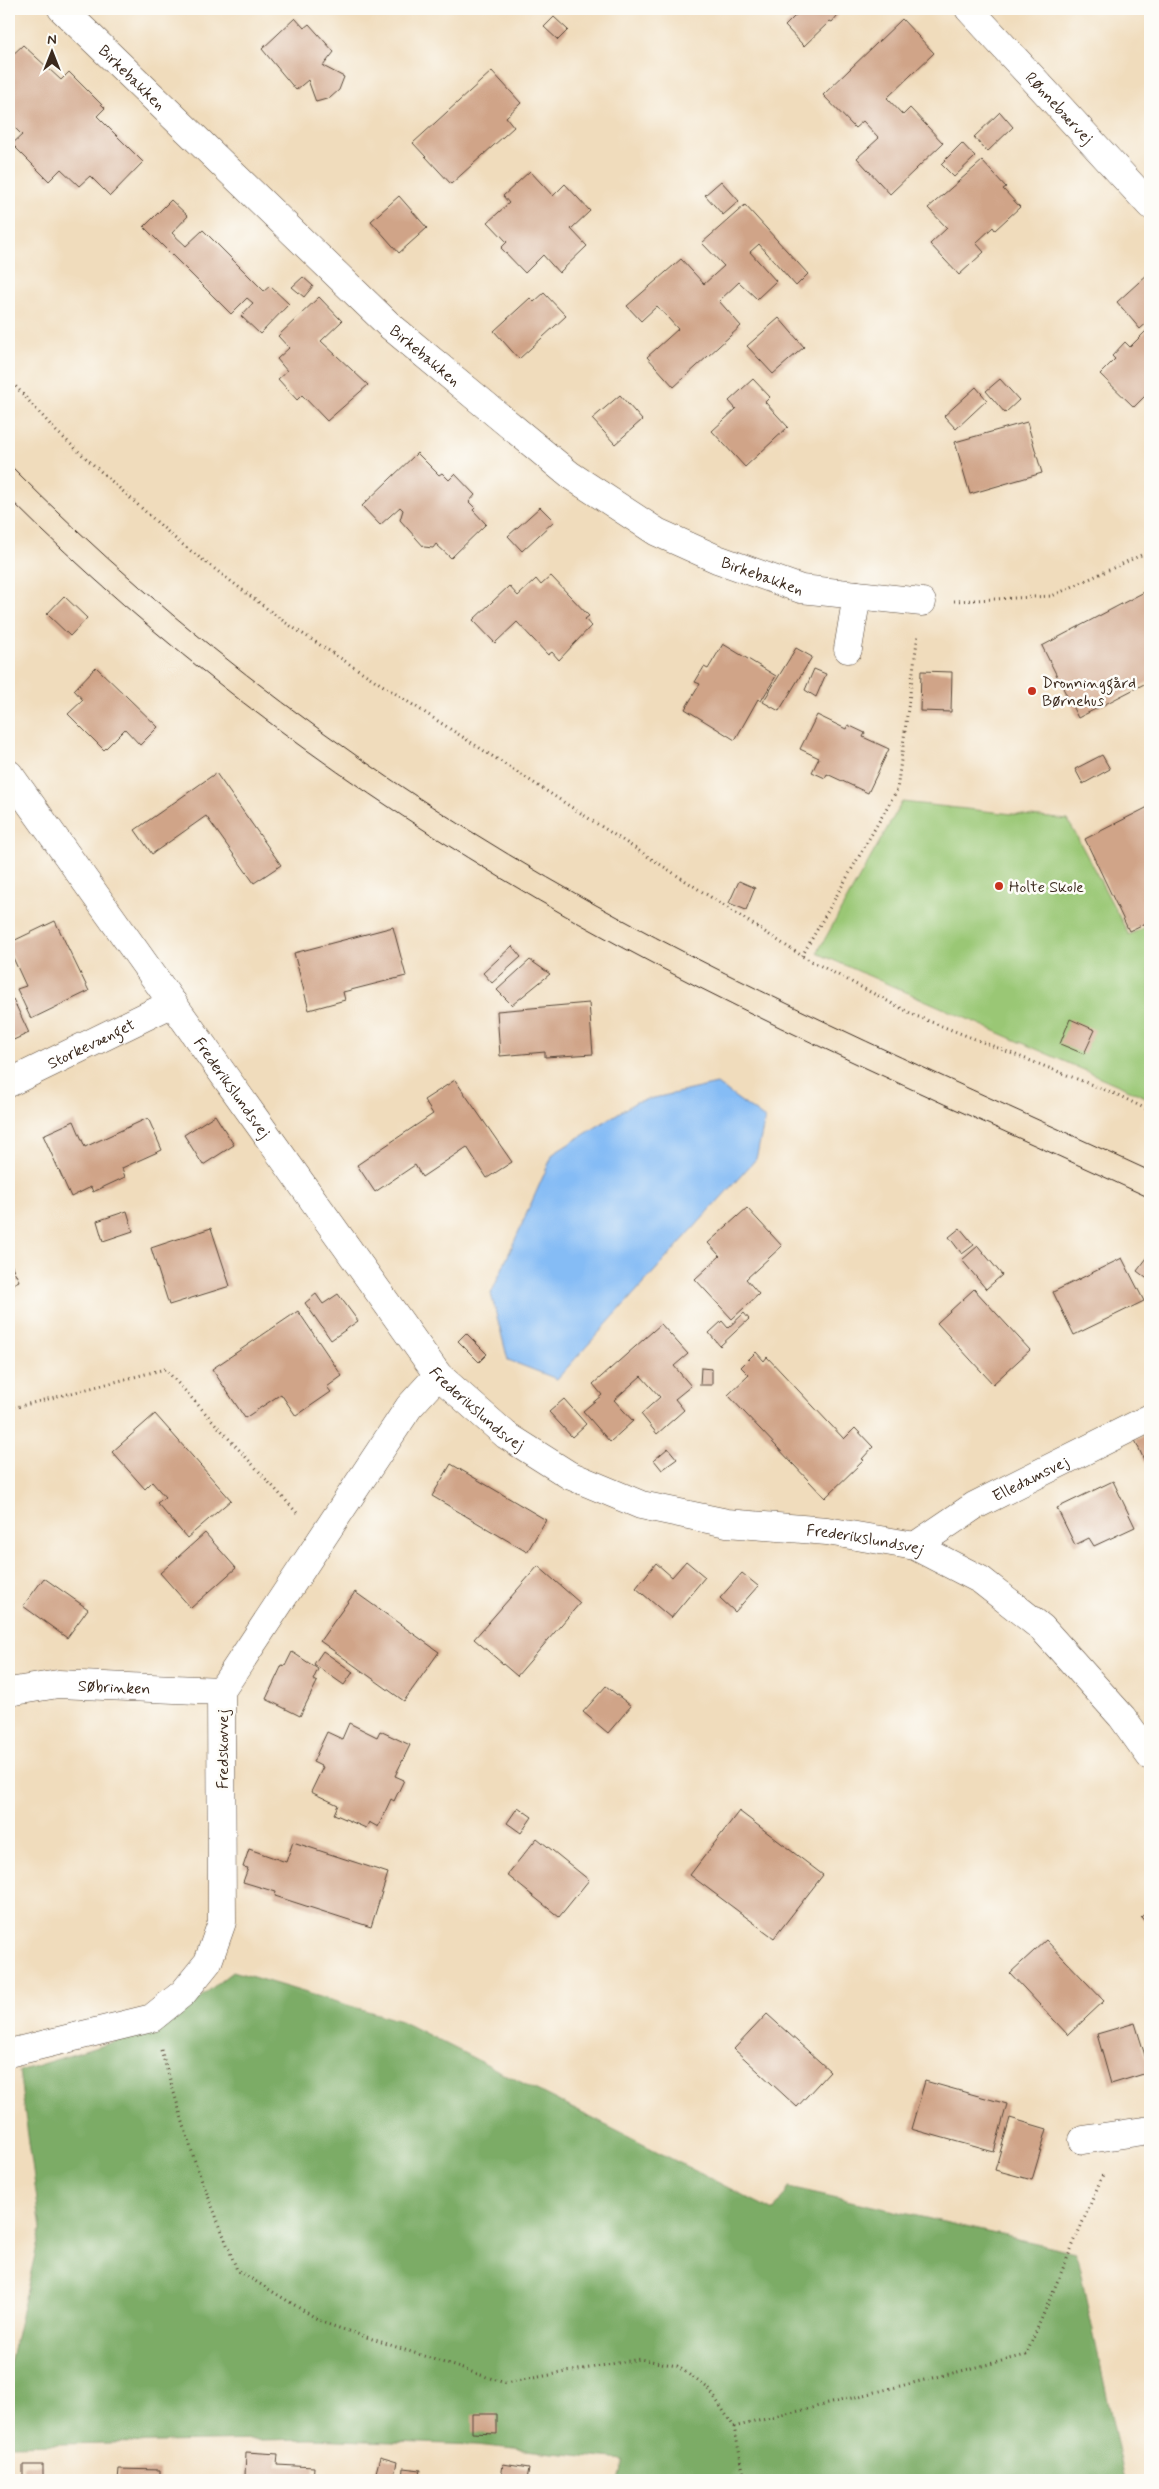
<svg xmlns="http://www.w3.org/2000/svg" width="1159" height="2489" font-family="Mynerve,sans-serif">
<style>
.green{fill:#9ac775;stroke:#6a784a}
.forest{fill:#7bac66;stroke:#5b6b42}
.water{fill:#85bcf5;stroke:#60738a}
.building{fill:#d0a488}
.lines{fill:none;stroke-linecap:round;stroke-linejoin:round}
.minor-casing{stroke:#564536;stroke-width:29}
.path{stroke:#564536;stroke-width:3;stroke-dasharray:1 4;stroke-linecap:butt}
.minor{stroke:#fff;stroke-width:28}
.tram{stroke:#3b2a1e;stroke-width:1}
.poi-dot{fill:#c8321e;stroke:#fdfcf7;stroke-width:2}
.labels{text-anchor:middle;stroke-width:5;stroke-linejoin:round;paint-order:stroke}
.street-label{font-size:16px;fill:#3b2a1e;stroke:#fdfcf7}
.poi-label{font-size:16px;fill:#3b2a1e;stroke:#fdfcf7;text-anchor:start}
</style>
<rect width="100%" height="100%" fill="#fdfcf7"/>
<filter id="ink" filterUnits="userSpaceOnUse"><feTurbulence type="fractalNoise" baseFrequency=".02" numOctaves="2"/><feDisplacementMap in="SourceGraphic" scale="10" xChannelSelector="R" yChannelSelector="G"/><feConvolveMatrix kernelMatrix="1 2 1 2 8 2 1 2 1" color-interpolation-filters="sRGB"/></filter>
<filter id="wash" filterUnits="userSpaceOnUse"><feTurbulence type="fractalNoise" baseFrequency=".0096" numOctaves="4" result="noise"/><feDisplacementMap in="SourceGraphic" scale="20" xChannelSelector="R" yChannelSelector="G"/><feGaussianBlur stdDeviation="1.12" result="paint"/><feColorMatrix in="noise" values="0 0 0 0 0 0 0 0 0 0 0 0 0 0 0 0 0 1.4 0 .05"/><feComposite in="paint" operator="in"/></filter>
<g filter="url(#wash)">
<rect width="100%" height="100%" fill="#f0dcbc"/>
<path class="green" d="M902,802L1068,820L1129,935L1150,924V1099L817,953Z"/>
<path class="forest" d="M233,1971L401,2021L774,2211L789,2187L1076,2252L1125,2480H618L623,2460L475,2445L311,2439L9,2445V2367L41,2229L19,2071L165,2026Z"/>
<path class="water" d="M717,1084L765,1119L756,1159L557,1379L508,1360L491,1294L553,1154L636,1102Z"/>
<g id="blocks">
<path class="building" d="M802,9H843L832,22L830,21L804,46L785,26Z
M554,17L568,30L558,40L544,27Z
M295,18L304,28L309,24L334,52L323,66L344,77L339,90L330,98L316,102L308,80L296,90L262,49Z
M902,19L934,53L887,98L903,115L910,108L943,143L890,194L857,158L879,138L863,121L855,128L823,95Z
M23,45L61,80L69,72L105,108L97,116L143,162L110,196L90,176L79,186L61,169L49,181L12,144L22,135L9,122V58Z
M492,71L521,103L506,117L514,127L451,184L413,143Z
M1000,112L1013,127L987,152L974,137Z
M962,143L975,157L954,177L941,164Z
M982,161L1006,187L1003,189L1020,207L995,230L993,227L976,243L984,252L959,275L930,244L947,228L928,208Z
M530,171L553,196L565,184L590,211L571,229L587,246L559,273L543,255L525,273L501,248L507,242L488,222L509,203L503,196Z
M721,181L739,201L723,215L705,195Z
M399,196L427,228L399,253L371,221Z
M171,200L188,216L172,233L186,246L203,230L264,291L270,286L289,304L260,334L241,316L253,303L247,298L231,314L144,227Z
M745,205L808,274L796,286L759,244L750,252L776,281L757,299L739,282L719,301L741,326L674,387L647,357L678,329L657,306L641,321L627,306L681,259L704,284L724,266L702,243Z
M1149,273L1150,320L1140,329L1117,302Z
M303,277L313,286L304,297L292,287Z
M544,293L566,316L519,359L494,331L530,298L534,302Z
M319,297L342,321L321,341L368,385L327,421L302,395L297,400L278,379L287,371L277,359L289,348L278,336Z
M779,318L804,347L773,374L747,346Z
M1150,327V391L1134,407L1100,374L1115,359L1112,356L1125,342L1130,347Z
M753,379L770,397L765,402L788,427L745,467L712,431L736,409L729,401Z
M1000,379L1019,400L1005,413L986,391Z
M976,387L987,400L956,429L944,416Z
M620,395L642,420L615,444L592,419Z
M1027,422L1042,473L970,494L955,442Z
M417,453L439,475L442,473L449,480L455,474L475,495L469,502L475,508L473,510L486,524L451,558L436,544L433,548L424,547L400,520L403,510L400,507L380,525L362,506Z
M540,507L554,521L522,551L508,536Z
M551,576L589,616L585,619L591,626L559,660L552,652L548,655L517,622L495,643L473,620L509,586L518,596L536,579L541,585Z
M1150,589V681L1078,718L1042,646Z
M64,596L87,618L70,636L47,614Z
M723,644L776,676L761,701L758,699L735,740L685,709L700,684L695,682L704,667L708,669Z
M796,648L812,657L779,711L763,702Z
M96,667L158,727L140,745L125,729L104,750L68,714L83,700L74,690Z
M814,669L826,674L816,697L805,690Z
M921,671L952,672L951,712L920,711Z
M817,715L846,729L848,725L865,733L863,737L889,749L868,793L827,774L825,778L812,772L819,758L800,749Z
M1102,755L1110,769L1083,784L1075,769Z
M216,773L281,865L254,883L206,816L152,854L135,830Z
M1150,806V921L1129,931L1085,839Z
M739,881L755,888L746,910L729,903Z
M55,921L89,991L31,1019L17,989L26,986L9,949V943Z
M393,927L406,976L343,992L345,1000L309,1010L294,953Z
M512,946L521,957L492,983L483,973Z
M530,960L550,974L512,1005L497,990Z
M13,999L29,1033L9,1042V1001Z
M589,1003L593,1054L545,1057V1052L500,1056L497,1011Z
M1070,1019L1095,1030L1084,1054L1060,1044Z
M455,1080L512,1162L487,1178L467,1147L422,1177L415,1165L375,1192L357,1165L433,1114L424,1100Z
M215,1115L234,1145L203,1165L184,1135Z
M148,1118L162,1150L122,1168L125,1177L93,1192L91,1187L71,1197L43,1135L74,1121L85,1147Z
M747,1208L782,1246L746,1279L759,1294L732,1319L695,1279L720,1256L708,1243Z
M127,1211L133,1231L103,1241L97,1221Z
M211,1228L230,1286L169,1305L151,1248Z
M960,1228L974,1245L962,1254L949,1237Z
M978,1246L1002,1275L986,1289L962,1260Z
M1150,1254V1281L1137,1271Z
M1122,1258L1144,1301L1074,1335L1053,1292Z
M9,1260L19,1281L9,1286Z
M974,1289L1030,1350L993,1384L937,1323Z
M316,1294L323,1304L338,1294L358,1321L331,1340L305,1303Z
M298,1311L342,1376L327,1387L331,1392L296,1416L281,1394L245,1418L212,1369Z
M744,1313L749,1319L720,1346L709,1333L722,1321L728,1328Z
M661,1324L688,1354L674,1366L691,1386L675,1399L684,1410L657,1434L641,1414L660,1397L641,1376L614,1400L633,1421L610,1442L583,1411L602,1395L593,1384Z
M466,1333L487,1354L479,1362L458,1341Z
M756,1352L764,1361L767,1357L844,1439L855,1428L873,1447L862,1459L864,1460L825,1498L728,1395L749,1375L741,1367Z
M701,1368L712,1369V1385H700Z
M564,1399L586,1424L572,1437L549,1412Z
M155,1414L231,1500L187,1538L157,1503L165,1497L152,1482L145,1489L112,1452Z
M1150,1433V1460L1145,1462L1135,1440Z
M668,1448L677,1459L662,1470L654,1460Z
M451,1464L546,1520L527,1552L432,1496Z
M1113,1481L1135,1527L1094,1546L1089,1538L1075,1545L1057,1508Z
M205,1533L236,1568L191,1608L160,1573Z
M686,1561L705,1577L671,1618L636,1588L656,1563L672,1577Z
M538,1566L580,1603L517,1676L474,1639Z
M742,1573L758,1586L735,1612L720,1598Z
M44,1578L88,1609L67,1638L23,1606Z
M355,1592L439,1652L404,1701L320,1641Z
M323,1651L353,1672L344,1685L314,1664Z
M292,1652L318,1669L313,1680L317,1682L300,1716L266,1699L282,1665L285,1666Z
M606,1686L631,1706L608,1733L583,1712Z
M349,1723L377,1737L380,1731L410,1745L395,1776L404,1780L394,1801L391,1799L378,1827L369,1822L366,1828L334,1814L338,1805L311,1792L323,1767L313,1762L327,1732L342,1739Z
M518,1807L532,1817L521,1833L507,1823Z
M739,1811L823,1875L774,1938L690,1875Z
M537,1838L589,1880L559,1917L507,1875Z
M293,1842L388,1873L371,1927L275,1896L276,1892L243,1882L248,1868L243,1867L249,1849L286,1862Z
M1150,1909V1927L1141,1917Z
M1046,1940L1104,2001L1068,2035L1010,1973Z
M767,2014L830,2071L797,2107L734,2049Z
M1135,2023L1150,2072L1111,2084L1097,2034Z
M925,2081L1007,2104L994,2152L911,2129Z
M1010,2118L1047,2129L1032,2180L995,2170Z
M472,2414H497V2434L472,2433Z
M246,2452L278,2454L277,2465L314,2467L313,2480H275L245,2477Z
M380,2457L397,2462L393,2480H374Z
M503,2464L529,2468L527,2480L501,2479Z
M23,2465H43V2480H23Z
M403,2468L421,2470L419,2480H402Z
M119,2469L160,2470V2480H118Z"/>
</g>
</g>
<g filter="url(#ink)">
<use href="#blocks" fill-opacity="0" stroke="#564536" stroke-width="1"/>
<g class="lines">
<g class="minor-casing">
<g id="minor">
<path id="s1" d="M62,9L389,325L570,475L657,532L717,559L801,589L922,602"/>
<path id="s2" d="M969,9L1150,205"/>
<path d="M848,649L857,595"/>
<path id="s3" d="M9,774L438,1375L506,1435L569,1475L641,1505L727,1523L827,1531L915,1546L981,1580L1042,1628L1122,1717L1150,1756"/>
<path id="s4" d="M9,1083L173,1003"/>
<path id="s5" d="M915,1546L974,1506L1150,1418"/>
<path id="s6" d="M9,1692L58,1684L221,1691"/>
<path d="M9,2053L152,2018L183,1993L208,1962L222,1922L221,1691L409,1407L438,1375"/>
<path d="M1083,2140L1150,2130"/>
</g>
</g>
<path class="path" d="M9,379L56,431L179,542L286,623L802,956L916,1016L1118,1095L1150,1111
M954,601L1052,596L1150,551
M802,956L897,790L918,634
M9,1409L165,1369L299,1515
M161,2050L196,2165L237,2270L324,2323L505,2383L640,2359L677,2366L709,2389L734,2427L745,2480
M734,2427L1026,2355L1104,2172"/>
<use href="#minor" class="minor"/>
<path class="tram" d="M9,464C179,636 376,782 587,900C769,1002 962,1084 1150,1171
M9,498C157,645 323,771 501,878C707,1003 932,1097 1150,1198"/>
</g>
</g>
<g class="poi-dot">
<circle cx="1032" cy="691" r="5"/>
<circle cx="999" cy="886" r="5"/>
</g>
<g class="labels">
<g class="street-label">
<text dy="6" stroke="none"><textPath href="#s1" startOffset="98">Birkebakken</textPath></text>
<text dy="6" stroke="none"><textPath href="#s2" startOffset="134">Rønnebærvej</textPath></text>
<text dy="6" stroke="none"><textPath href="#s1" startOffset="502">Birkebakken</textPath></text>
<text dy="6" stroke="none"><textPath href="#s1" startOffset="908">Birkebakken</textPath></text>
<text dy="6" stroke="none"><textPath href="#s4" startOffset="91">Storkevænget</textPath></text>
<text dy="6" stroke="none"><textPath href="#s3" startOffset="385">Frederikslundsvej</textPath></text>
<text dy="6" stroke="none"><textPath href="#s3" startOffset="790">Frederikslundsvej</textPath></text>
<text dy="6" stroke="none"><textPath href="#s5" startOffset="134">Elledamsvej</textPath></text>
<text dy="6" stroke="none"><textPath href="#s3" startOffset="1209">Frederikslundsvej</textPath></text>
<text dy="6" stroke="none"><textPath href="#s6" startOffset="106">Søbrinken</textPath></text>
<text transform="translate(222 1749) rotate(-90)" y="6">Fredskovvej</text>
</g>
<g class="poi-label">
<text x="1042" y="688">Dronninggård<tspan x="1042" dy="18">Børnehus</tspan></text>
<text x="1009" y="892">Holte Skole</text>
</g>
</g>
<rect width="1159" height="2489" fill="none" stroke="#fdfcf7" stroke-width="30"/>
<g transform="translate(52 52)" stroke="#fdfcf7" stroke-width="4" paint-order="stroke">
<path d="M0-4L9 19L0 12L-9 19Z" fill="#3b2a1e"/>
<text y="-8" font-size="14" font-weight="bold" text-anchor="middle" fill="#3b2a1e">N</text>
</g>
</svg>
